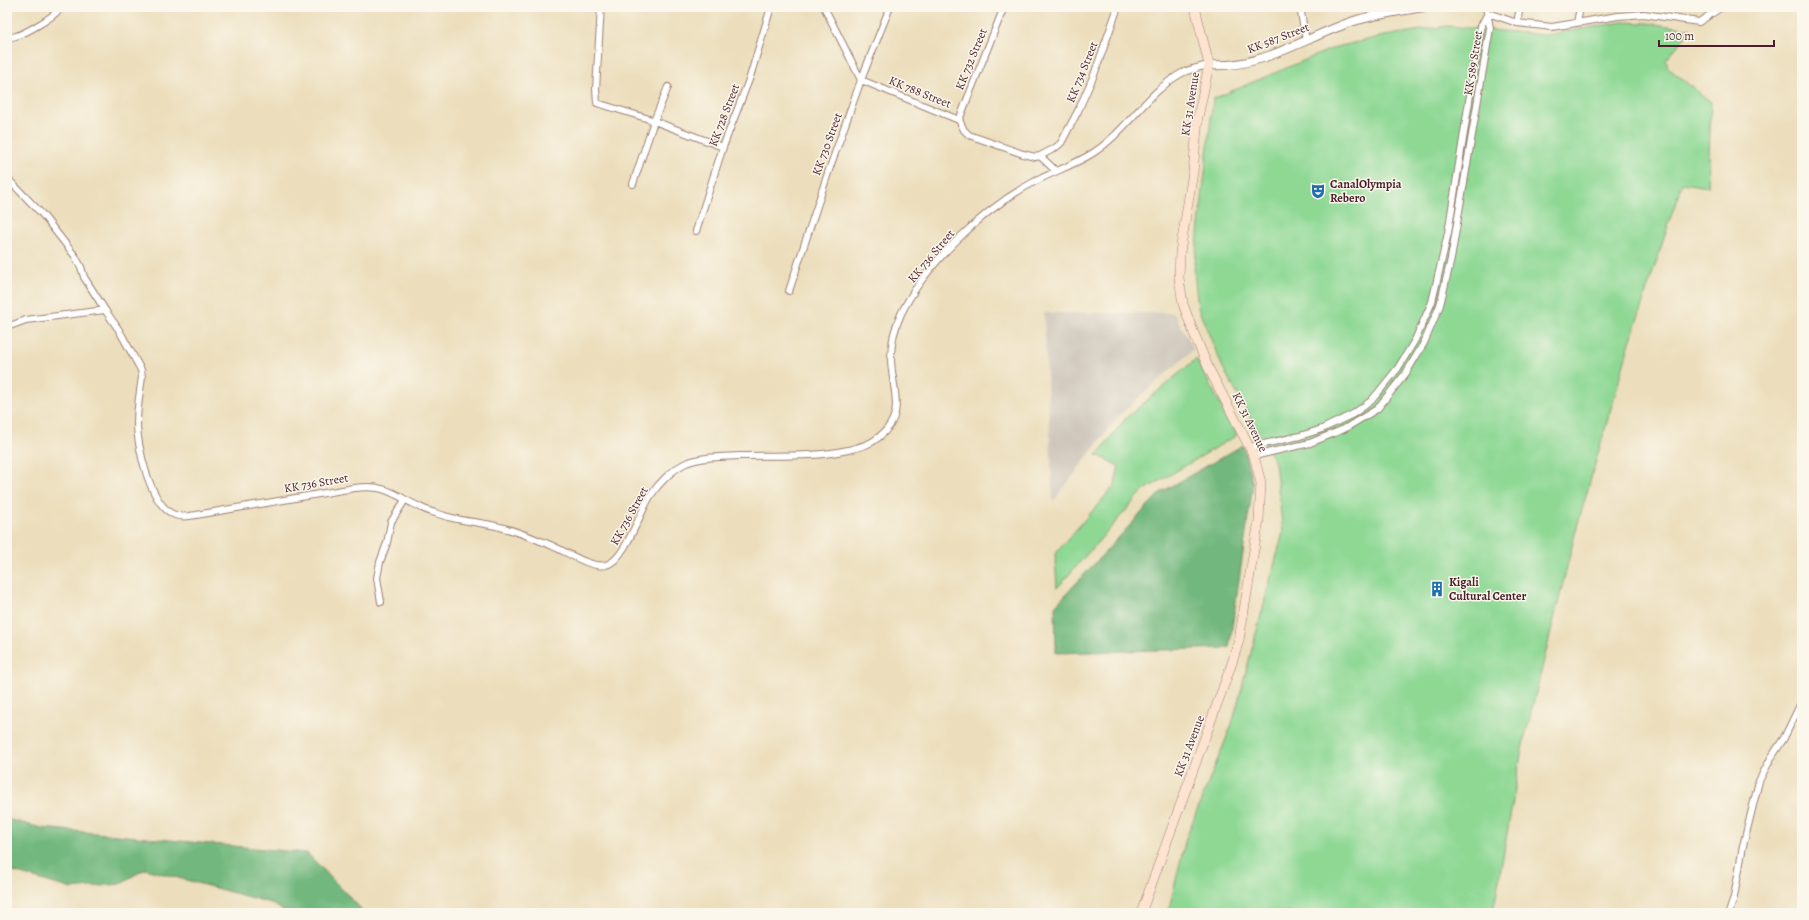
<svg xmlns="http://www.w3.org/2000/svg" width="1809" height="920" font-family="Alegreya,serif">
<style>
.industrial{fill:#cbc3b8}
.green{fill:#8ed894;stroke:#6c7c60}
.forest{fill:#72b87e;stroke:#5e6c54}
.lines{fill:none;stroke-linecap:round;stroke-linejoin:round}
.minor-casing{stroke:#9b7e74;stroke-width:8}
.tertiary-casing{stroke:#9b7e74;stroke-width:10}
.secondary-casing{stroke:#9b7e74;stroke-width:10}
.minor{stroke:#fff;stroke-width:6}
.tertiary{stroke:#fff;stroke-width:8}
.secondary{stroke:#fde4d1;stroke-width:9}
.labels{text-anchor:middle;stroke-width:3;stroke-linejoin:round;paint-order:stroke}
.street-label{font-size:12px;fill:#4a1f2b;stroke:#fbf7ec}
.poi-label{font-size:12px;font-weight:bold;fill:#4a1f2b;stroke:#fbf7ec;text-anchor:start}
</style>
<rect width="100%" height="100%" fill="#fbf7ec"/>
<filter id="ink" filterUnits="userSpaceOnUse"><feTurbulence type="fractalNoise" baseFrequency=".025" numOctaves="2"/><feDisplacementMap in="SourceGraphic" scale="8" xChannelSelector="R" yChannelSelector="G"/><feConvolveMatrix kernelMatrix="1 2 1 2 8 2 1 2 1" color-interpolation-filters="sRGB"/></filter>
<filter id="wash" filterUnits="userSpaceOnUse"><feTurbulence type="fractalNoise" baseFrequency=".012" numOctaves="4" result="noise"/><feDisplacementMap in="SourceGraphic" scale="16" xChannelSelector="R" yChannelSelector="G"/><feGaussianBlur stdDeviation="0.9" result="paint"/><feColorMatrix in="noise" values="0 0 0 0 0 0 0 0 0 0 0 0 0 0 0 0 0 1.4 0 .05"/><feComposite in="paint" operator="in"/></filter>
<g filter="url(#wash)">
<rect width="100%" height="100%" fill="#ecdebc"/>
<path class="industrial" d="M1044,313H1174L1194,349L1118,416L1053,502Z"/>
<path class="green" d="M1622,22L1647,23L1691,29L1666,60L1668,68L1711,102L1708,187L1682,183L1630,342L1575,534L1522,749L1493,913H1168L1186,838L1232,724L1283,532L1275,463L1223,368L1198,308L1194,272L1213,99L1336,47L1384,36L1447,26L1546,35Z
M1196,359L1237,435L1143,491L1057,588L1055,554L1115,485L1119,466L1097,455L1126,418Z"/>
<path class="forest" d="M1243,445L1253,485L1229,648L1056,653L1055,606L1160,493Z
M7,819L42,828L307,853L365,913H287L271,903L145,869L119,884L72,889L7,870Z"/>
</g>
<g filter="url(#ink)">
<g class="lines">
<g class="minor-casing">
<path id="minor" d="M601,7L596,89L597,103L646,118L723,147
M824,7L861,80L959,120L964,130L969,135L1023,154L1035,157L1040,156L1055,148L1061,143L1078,111L1094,75L1118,7
M1300,7L1306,41
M1488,13L1517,23L1552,27L1618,16L1644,14L1699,22L1722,7
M1517,23L1520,7
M1577,23L1580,7
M7,37C10,37 14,37 16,36C26,33 56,16 61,7
M959,120L1004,7
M1040,156L1056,171
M7,178L42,214L75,256L81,267L84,277L105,310
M633,184L654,121L668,87
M696,231L723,147L750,77L771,7
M789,291L828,173L861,80L890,7
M7,327L26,320L105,310L119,330L141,370L142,377C140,392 137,407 137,423C137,446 150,506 175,515C181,518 189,516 196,515L354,488C364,487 373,486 382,489C395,492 406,501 418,506C426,511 436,513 445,516C463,522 482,522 500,527C517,531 533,538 548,544C564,550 591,569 606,565C625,561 640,511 651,495C659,483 672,470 684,464C701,456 722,457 740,456C776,455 813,458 848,450C859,447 870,445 879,437C908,414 891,388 891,358C891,343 895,327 901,314C925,264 984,209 1032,183C1052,172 1074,165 1093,153C1127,131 1147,92 1182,73C1190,69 1200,67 1209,65
M1250,447L1300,436L1322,429L1353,414L1371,401L1381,389L1398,368L1415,340L1432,302L1448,233L1481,26L1488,13
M1254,456L1310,443L1344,429L1377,409L1406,373L1424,343L1440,305L1451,259L1490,28L1486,7
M381,602L377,578L380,562L387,543L391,522L405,500
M1729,913L1734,897L1743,846L1759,781L1771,758L1784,738L1802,701"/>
</g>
<g class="tertiary-casing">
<path id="tertiary" d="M1209,65C1262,69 1305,37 1354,21C1376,14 1400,11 1423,7"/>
</g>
<g class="secondary-casing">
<path id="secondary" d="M1141,913L1232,663L1239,640L1259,520L1261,483L1254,456L1208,367L1193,331L1183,304L1179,278L1180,252L1193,172L1198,117L1209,65L1195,7"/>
</g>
<use href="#minor" class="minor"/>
<use href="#tertiary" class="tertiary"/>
<use href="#secondary" class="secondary"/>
</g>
</g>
<defs>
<g id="theatre-bare" transform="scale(1.2)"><path d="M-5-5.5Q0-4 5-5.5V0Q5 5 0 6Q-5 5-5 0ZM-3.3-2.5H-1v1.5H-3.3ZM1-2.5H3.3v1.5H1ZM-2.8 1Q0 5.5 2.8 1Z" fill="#1f6fb2" stroke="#fbf7ec" stroke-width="2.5" paint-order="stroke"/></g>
<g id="building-bare" transform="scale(1.2)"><path d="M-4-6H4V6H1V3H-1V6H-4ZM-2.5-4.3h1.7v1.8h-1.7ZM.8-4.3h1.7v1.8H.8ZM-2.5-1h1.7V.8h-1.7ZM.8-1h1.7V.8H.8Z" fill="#1f6fb2" stroke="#fbf7ec" stroke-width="2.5" paint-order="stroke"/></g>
</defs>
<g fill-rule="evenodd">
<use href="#theatre-bare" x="1318" y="191"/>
<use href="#building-bare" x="1437" y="589"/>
</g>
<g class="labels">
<g class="street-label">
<text transform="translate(1278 38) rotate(-21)" y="4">KK 587 Street</text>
<text transform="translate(971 59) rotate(-68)" y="4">KK 732 Street</text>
<text transform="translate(1473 63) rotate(-81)" y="4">KK 589 Street</text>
<text transform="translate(1082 72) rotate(-68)" y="4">KK 734 Street</text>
<text transform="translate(920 92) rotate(22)" y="4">KK 788 Street</text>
<text transform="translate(1190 104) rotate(-81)" y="4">KK 31 Avenue</text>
<text transform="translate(724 115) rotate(-69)" y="4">KK 728 Street</text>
<text transform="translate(827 144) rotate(-70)" y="4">KK 730 Street</text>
<text transform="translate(931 256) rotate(-50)" y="4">KK 736 Street</text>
<text transform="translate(1250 422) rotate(64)" y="4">KK 31 Avenue</text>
<text transform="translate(316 483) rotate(-10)" y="4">KK 736 Street</text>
<text transform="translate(629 516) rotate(-61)" y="4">KK 736 Street</text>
<text transform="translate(1189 746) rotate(-69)" y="4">KK 31 Avenue</text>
</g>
<g class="poi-label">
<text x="1330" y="188">CanalOlympia<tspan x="1330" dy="14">Rebero</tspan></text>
<text x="1449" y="586">Kigali<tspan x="1449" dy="14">Cultural Center</tspan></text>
</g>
</g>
<rect width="1809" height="920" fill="none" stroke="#fbf7ec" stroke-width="24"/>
<path d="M1659 40v6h115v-6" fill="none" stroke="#4a1f2b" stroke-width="2"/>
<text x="1665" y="40" font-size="12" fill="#4a1f2b" stroke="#fbf7ec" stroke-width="3" paint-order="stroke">100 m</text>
</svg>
